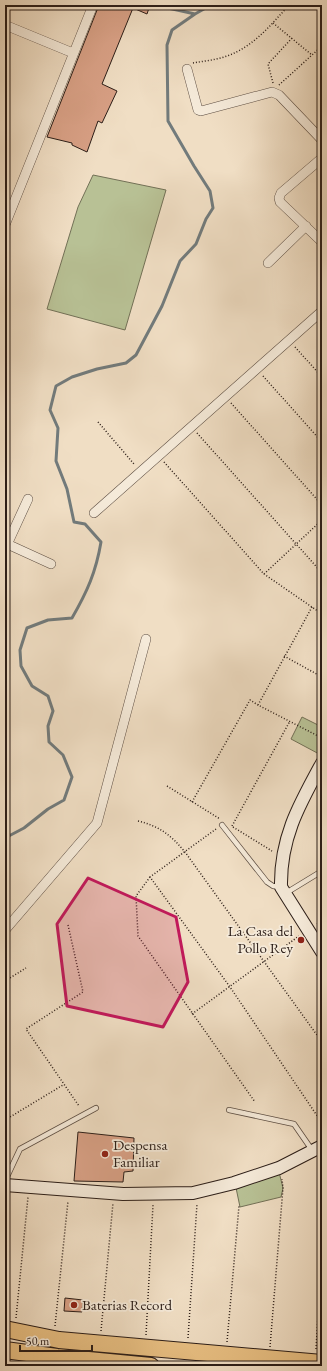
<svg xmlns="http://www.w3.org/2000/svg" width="327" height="1371" font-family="'EB Garamond',serif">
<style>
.green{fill:#b8c195;stroke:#727056}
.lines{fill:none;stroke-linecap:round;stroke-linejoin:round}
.stream{stroke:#727b7c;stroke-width:3}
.building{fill:#d8a085;stroke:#2c1e18}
.lane-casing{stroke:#5d4e43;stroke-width:6}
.street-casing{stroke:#5d4e43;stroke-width:10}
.secondary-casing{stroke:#2c1e18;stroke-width:14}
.highway-casing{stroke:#2c1e18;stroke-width:18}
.path{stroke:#2c1e18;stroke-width:1.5;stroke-dasharray:1 2;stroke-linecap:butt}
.lane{stroke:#f5ead9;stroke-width:4.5}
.street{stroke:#f5ead9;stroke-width:9}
.secondary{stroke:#f5ead9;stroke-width:12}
.highway{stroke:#e8bf82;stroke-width:16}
.marked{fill:#c2185b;fill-opacity:0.2;stroke:#c2185b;stroke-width:3;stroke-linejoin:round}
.poi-dot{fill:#8f2418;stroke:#f5ead9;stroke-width:1.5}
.labels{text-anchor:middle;stroke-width:3.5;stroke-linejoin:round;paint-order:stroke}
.poi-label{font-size:15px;fill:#2c1e18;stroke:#f5ead9;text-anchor:start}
</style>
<rect width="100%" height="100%" fill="#f0dec4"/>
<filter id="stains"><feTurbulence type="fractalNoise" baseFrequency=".005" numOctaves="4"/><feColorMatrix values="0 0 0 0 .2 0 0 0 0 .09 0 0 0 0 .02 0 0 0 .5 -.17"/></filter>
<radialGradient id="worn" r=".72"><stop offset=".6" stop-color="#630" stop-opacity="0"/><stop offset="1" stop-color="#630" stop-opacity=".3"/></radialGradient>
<path class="green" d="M93,175L166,190L125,330L47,309L78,207Z
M302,717L322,727L321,755L291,739Z
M278,1168L283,1188L281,1197L240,1207L235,1183Z"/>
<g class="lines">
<path class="stream" d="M166,5L168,8L195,14L211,5
M5,838L24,828L48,809L64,800L72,777L63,755L49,742L48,726L53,711L48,696L32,686L21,666L20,650L27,628L48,620L72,618C87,592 96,572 101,542L85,524L74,522L67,489L56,461L58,428L50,410L56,386L72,377L97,369L126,363L136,355L162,306L180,261L196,244L206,219L213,208L210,191L194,166L168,121L167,45L172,30L195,14"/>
</g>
<path class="building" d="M99,5H150L147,14L133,8L102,84L117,91L102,123L98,121L87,152L72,145V143L47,137Z
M78,1132L134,1138L133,1171L124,1172L123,1182L74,1181Z
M65,1298L83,1300L82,1312L64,1311Z"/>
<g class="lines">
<g class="lane-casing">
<path id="lane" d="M222,825L267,882L273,886L280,887
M286,893L322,871
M229,1110L294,1124L312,1150
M5,1181L20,1149L96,1108"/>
</g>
<g class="street-casing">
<path id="street" d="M5,25L73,53
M187,69L198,110L201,111L272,92L279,95L322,140
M322,158L281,193L279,198L280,202L322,242
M5,225L93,5
M268,263L306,226
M94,513L322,311
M5,543L51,564
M5,549L28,499
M5,930L97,823L146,639"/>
</g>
<g class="secondary-casing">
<path id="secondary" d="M322,763C299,805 280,838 281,887L322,952
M5,1185L123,1194L193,1193L234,1183L279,1168L322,1146"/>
</g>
<g class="highway-casing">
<path id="highway" d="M5,1329L59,1340L322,1363
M5,1350L57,1357L151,1366"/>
</g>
<path class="path" d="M273,23L312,55
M193,63C204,61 216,60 227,56C253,47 271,25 289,5
M273,83L268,64L292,38
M279,85L322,46
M295,347L322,377
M263,376L322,442
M231,403L322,505
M98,422L134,464
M197,433L322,573
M164,462L264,574L322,614
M264,574L322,520
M312,607L258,705L322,738
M284,656L322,677
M5,783L7,787L5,788
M167,786L220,819
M192,802L250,700L258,705
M138,821C159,826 171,835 185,852L322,1042
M232,826L290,721
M233,827L272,851
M216,829L150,877L230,987L322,1123
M150,877L136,896L138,936L255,1102
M317,924L322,921
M68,925L83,992L26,1029L79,1106
M5,981L26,968
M192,1014L299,936
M5,1120L63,1085
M16,1318L28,1197
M55,1326L68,1201
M101,1331L113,1203
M146,1335L153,1205
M188,1338L197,1204
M227,1342L239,1206
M270,1347L283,1188L282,1179
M316,1349L322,1250"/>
<use href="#lane" class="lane"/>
<use href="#street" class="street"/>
<use href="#secondary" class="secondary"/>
<use href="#highway" class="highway"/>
</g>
<path class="marked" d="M88,878L176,917L188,982L163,1027L67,1006L57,924Z"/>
<g class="poi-dot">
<circle cx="301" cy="940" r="4"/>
<circle cx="105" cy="1154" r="4"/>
<circle cx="74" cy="1305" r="4"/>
</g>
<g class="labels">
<g class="poi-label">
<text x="293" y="936" text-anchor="end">La Casa del<tspan x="293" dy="17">Pollo Rey</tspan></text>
<text x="113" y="1150">Despensa<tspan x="113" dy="17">Familiar</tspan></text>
<text x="82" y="1310">Baterias Record</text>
</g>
</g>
<rect width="327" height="1371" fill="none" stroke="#f0dec4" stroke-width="20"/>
<rect x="6" y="6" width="315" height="1359" fill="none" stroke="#2c1e18" stroke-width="2"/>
<rect x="10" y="10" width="307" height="1351" fill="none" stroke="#2c1e18"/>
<path d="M20 1345v6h72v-6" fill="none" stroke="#2c1e18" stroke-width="2"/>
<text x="26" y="1345" font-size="12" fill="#2c1e18" stroke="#f5ead9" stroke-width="3" paint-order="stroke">50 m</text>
<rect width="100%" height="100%" filter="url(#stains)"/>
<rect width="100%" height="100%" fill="url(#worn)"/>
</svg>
